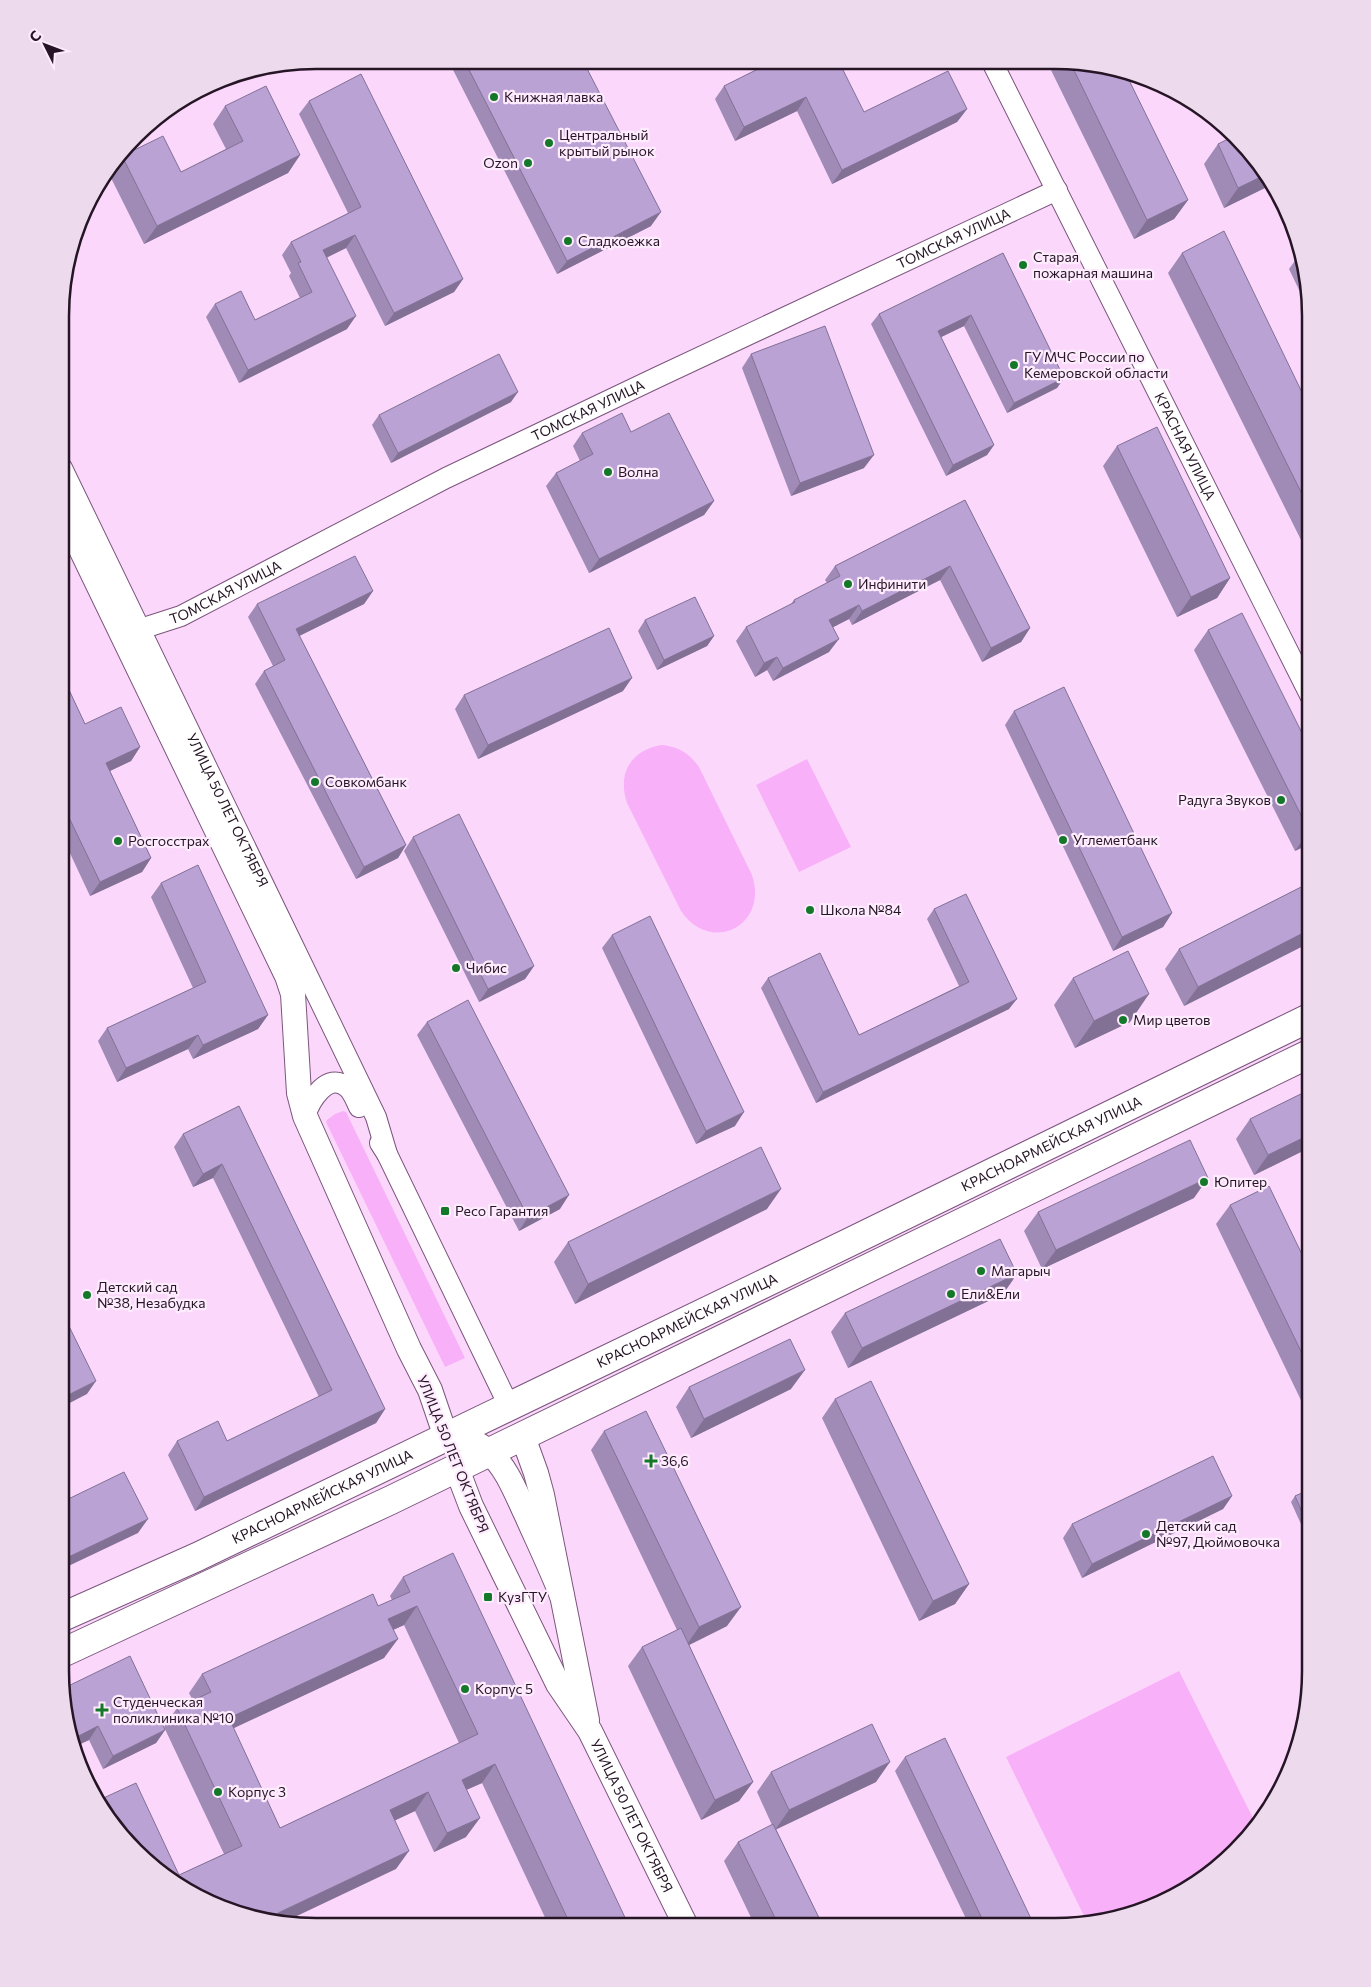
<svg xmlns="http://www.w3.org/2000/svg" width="1371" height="1987" font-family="Commissioner,sans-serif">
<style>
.green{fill:#f8b0f9}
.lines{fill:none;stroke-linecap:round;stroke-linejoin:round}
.minor-casing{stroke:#7c557d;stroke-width:22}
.tertiary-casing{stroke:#7c557d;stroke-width:26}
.secondary-casing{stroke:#7c557d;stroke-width:30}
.minor{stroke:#fff;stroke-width:20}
.tertiary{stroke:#fff;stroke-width:24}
.secondary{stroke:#fff;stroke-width:28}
.wall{fill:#a08bb7;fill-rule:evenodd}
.shaded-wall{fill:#827195}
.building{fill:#baa2d5;stroke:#827195;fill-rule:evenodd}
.poi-dot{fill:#147829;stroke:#feecfe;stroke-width:2}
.labels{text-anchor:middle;stroke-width:4.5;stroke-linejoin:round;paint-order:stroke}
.poi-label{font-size:14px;fill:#251525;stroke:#feecfe;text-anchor:start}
.street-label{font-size:14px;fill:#251525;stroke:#feecfe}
.rim{fill:none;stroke:#251525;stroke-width:2.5}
</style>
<rect width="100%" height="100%" fill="#fbd8fb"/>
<path class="green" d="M662,745C679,747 689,753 699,767L752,875C769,926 711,955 681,911L627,803C617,773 631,750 662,745Z
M807,759L851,847L799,872L756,785Z
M343,1111L346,1112L465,1358L445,1367L326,1122L327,1120L335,1114Z
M1179,1671L1257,1826L1224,1864L1168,1901L1106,1922L1088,1924L1006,1757Z"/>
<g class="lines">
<g class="minor-casing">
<g id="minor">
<path id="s1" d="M992,62L1311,697"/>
<path id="s2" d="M62,468L376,1117L387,1154"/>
<path id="s3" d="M122,635L181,616L446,478L658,377L1057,190"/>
<path d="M305,1116C310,1101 327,1071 347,1087C353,1092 356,1101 359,1107"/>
<path d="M380,1143L387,1154L509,1406"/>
</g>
</g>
<g class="tertiary-casing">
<g id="tertiary">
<path d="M62,510L287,976L293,994L299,1093L305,1116L409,1349L430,1390L446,1437C463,1438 476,1441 489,1452C507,1468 516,1493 526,1514C538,1541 551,1568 562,1596"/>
<path d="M523,1437L536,1473L542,1495L587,1720"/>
<path id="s4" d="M457,1469L471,1506L558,1684L590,1731L686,1926"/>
</g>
</g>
<g class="secondary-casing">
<g id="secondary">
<path id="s5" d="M60,1618L197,1557L848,1243L1311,1017"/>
<path d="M60,1654L391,1500L1311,1053"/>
</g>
</g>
<use href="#minor" class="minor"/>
<use href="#tertiary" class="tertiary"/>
<use href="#secondary" class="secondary"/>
</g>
<path class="wall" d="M448,60L583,61L651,226L557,274Z
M774,61L864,112L967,109L957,122L832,184L797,111L735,141L715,99L724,86Z
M1047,62H1089L1188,200L1174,219L1134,239Z
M309,101L463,279L454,292L385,326L346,248L327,257L347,329L239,383L206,317L215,304L255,320L300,298L289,276L291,273L282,255L291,242L348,213L299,114Z
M225,106L300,155L288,173L144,244L109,174L122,156L181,172L226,149L213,124Z
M1218,144L1258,160L1273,184L1224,208L1204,164Z
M1003,253L1064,378L1057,388L1007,413L964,326L941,337L994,445L987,455L946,476L871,324L879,314Z
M1182,253L1311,411V536L1301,540L1168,273Z
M1303,253L1311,315L1289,269L1299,255Z
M751,354L864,468L791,496L742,368Z
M511,402L391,463L372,425L379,415Z
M631,432L714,501L704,515L589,573L546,486L556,473L580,461L573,446L582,433Z
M1117,446L1230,578L1217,598L1177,617L1103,466Z
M965,500L1030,628L1021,642L982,662L940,580L852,625L849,619L833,627L829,652L773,681L767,670L755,677L736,641L746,627L791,604L794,600L827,583L825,580L835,566Z
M373,591L364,604L299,636L406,845L398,858L356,879L255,684L264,671L273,666L248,617L257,604Z
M645,620L714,636L707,646L657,670L638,631Z
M1208,630L1311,751V843L1295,851L1194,650Z
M62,675L85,724L140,747L131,761L110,771L151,858L142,872L90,896L61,834Z
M623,691L478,759L455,709L464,695Z
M1014,711L1172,913L1163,927L1113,951L1005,725Z
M413,837L534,966L525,979L479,1002L404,851Z
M1311,882V942L1184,1006L1165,969L1179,949Z
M161,883L268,1015L258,1029L193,1059L188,1049L117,1082L98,1041L107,1028L193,988L151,897Z
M934,909L1009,1009L816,1103L761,988L768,978L859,1035L959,986L927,919Z
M612,935L735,1126L696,1144L602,948Z
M1073,978L1130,1022L1075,1048L1054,1005Z
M427,1022L560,1209L519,1231L417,1035Z
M1311,1089V1147L1254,1175L1236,1139L1250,1119Z
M239,1106L385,1409L376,1423L195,1511L168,1455L177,1441H227L319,1397L213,1178L193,1187L174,1147L183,1134Z
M1194,1198L1042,1269L1024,1231L1038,1212Z
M1230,1205L1311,1273V1421L1216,1224Z
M767,1209L575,1304L554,1262L568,1242Z
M1017,1274L1003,1294L848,1368L831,1332L845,1313Z
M689,1387L791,1389L691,1438L676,1407Z
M835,1399L969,1584L955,1604L919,1621L822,1418Z
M604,1431L727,1626L689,1645L753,1782L739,1801L701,1820L628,1666L642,1647L677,1630L591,1450Z
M1311,1489L1310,1544L1291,1502L1295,1496Z
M1232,1496L1223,1509L1082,1578L1063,1538L1072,1524Z
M403,1577L629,1926H549L482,1783L466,1790V1837L434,1852L415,1811L395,1820L396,1869L179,1875L224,1854L164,1727L177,1708L193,1701L189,1693L202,1674L378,1606L392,1600L390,1596ZM404,1625L459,1743L280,1828L233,1728L384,1658L393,1630Z
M65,1722L165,1730L156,1743L103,1769L89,1740L74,1747Z
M905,1757L1035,1927H970L895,1771Z
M771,1772L876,1782L776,1829L823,1926H755L724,1861L738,1842L772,1825L757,1792Z"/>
<path class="shaded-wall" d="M806,97L797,111L735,141L744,127Z
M967,109L957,122L832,184L842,170Z
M300,155L288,173L144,244L157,226Z
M1267,174L1273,184L1224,208L1238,188Z
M1188,200L1174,219L1134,239L1147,220Z
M661,212L651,226L557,274L567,261Z
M355,235L346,248L314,264L323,250Z
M463,279L454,292L385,326L394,313Z
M971,315L964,326L931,342L938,331Z
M356,316L347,329L239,383L248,370Z
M1064,378L1057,388L1007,413L1014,403Z
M518,392L511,402L391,463L398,453Z
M994,445L987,455L946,476L953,465Z
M874,455L864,468L791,496L800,483Z
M714,501L704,515L589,573L599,559Z
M1311,527V536L1301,540Z
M950,566L940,580L852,625L862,611Z
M1230,578L1217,598L1177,617L1191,597Z
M373,591L364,604L287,642L296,629Z
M859,605L849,619L820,634L829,620Z
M1030,628L1021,642L982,662L991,648Z
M714,636L707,646L657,670L664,660Z
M839,639L829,652L773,681L783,668Z
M777,657L767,670L755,677L764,663Z
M632,678L623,691L478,759L488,745Z
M140,747L131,761L97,777L106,763Z
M1311,830V843L1295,851L1309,831Z
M406,845L398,858L356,879L364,867Z
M151,858L142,872L90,896L100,882Z
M1172,913L1163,927L1113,951L1122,937Z
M1311,929V942L1184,1006L1198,987Z
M534,966L525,979L479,1002L488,989Z
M1149,994L1130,1022L1075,1048L1094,1021Z
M1017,999L1009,1009L816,1103L823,1092Z
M268,1015L258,1029L193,1059L203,1045Z
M198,1035L188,1049L117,1082L126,1068Z
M744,1112L735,1126L696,1144L706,1131Z
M1311,1134V1147L1254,1175L1268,1155Z
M222,1164L213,1178L193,1187L203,1174Z
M1208,1178L1194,1198L1042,1269L1056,1250Z
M781,1189L767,1209L575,1304L588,1284Z
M569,1195L560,1209L519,1231L528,1217Z
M1017,1274L1003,1294L848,1368L862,1348Z
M805,1370L791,1389L691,1438L704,1419Z
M96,1381L87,1394L60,1408V1399Z
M385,1409L376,1423L195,1511L204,1497Z
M1232,1496L1223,1509L1082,1578L1092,1564Z
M148,1519L138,1533L60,1570V1561Z
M969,1584L955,1604L919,1621L933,1601Z
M417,1606L404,1625L375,1638L388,1619Z
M741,1607L727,1626L685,1647L699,1627Z
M398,1639L384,1658L215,1737L229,1718Z
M98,1726L89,1740L74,1747L71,1740Z
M165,1730L156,1743L103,1769L113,1756Z
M890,1762L876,1782L775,1830L789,1810Z
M495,1764L482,1783L448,1798L462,1780Z
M753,1782L739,1801L701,1820L715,1800Z
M428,1792L415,1811L377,1829L390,1810Z
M480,1818L466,1837L434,1852L447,1833Z
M409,1851L396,1869L280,1924L268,1921L278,1913Z"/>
<path class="building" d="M464,60L583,61L661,212L567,261Z
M774,61L839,62L864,112L948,71L967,109L842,170L806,97L744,127L724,86Z
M1070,62H1089L1125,72L1188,200L1147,220Z
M361,74L463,279L394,313L355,235L323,250L356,316L248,370L215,304L241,291L255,320L312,292L298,263L301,262L291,242L361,207L309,101Z
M266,86L300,155L157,226L122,156L163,136L181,172L243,141L225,106Z
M1234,136L1258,160L1267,174L1238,188L1218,144Z
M1224,231L1311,411V512L1182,253Z
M1003,253L1064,378L1014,403L971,315L938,331L994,445L953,465L879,314Z
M1303,253L1305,268L1299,255Z
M825,326L874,455L800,483L751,354Z
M499,354L518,392L398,453L379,415Z
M622,413L631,432L669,413L714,501L599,559L556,473L593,454L582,433Z
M1157,427L1230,578L1191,597L1117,446Z
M965,500L1030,628L991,648L950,566L862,611L859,605L829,620L839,639L783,668L777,657L764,663L746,627L795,602L794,600L840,576L835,566Z
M355,556L373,591L296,629L406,845L364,867L264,671L285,660L257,604Z
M695,597L714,636L664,660L645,620Z
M1242,613L1311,751V830L1309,831L1208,630Z
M609,628L632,678L488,745L464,695Z
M62,675L85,724L121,707L140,747L106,763L151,858L100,882L61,801Z
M1064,687L1172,913L1122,937L1014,711Z
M459,814L534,966L488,989L413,837Z
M198,865L268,1015L203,1045L198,1035L126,1068L107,1028L206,982L161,883Z
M1311,882V929L1198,987L1179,949Z
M966,894L1017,999L823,1092L768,978L820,953L859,1035L969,982L934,909Z
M650,916L744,1112L706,1131L612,935Z
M1128,951L1149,994L1094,1021L1073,978Z
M468,1000L569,1195L528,1217L427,1022Z
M1311,1089V1134L1268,1155L1250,1119Z
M239,1106L385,1409L204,1497L177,1441L218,1421L227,1441L332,1390L222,1164L203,1174L183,1134Z
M1190,1140L1208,1178L1056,1250L1038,1212Z
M761,1147L781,1189L588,1284L568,1242Z
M1269,1186L1311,1273V1372L1230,1205Z
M1000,1239L1017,1274L862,1348L845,1313Z
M61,1310L96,1381L60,1399Z
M790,1339L805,1370L704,1419L689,1387Z
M871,1381L969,1584L933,1601L835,1399Z
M646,1411L741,1607L699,1627L604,1431Z
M1213,1456L1232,1496L1092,1564L1072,1524Z
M124,1472L148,1519L60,1561V1503Z
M1311,1489L1310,1530L1295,1496Z
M453,1553L629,1926H571L495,1764L462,1780L480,1818L447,1833L428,1792L390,1810L409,1851L278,1913L280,1916L268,1921L233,1913L173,1884L123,1840L97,1801L136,1783L179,1875L242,1846L177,1708L211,1692L202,1674L373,1594L378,1606L410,1592L403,1577ZM417,1606L478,1734L280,1828L229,1718L398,1639L388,1619Z
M681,1628L753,1782L715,1800L642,1647Z
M130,1656L165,1730L113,1756L98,1726L71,1740L65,1722L62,1689Z
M872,1724L890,1762L789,1810L771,1772Z
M945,1738L1035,1927H986L905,1757Z
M773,1824L823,1926H779L738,1842Z"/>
<g class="poi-dot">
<circle cx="494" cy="97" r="5"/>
<circle cx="549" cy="143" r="5"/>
<circle cx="528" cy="163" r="5"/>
<circle cx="568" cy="241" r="5"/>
<circle cx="1023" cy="265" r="5"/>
<circle cx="1014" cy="365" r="5"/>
<circle cx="608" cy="472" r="5"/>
<circle cx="848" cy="584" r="5"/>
<circle cx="315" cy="782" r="5"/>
<circle cx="1281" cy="800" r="5"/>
<circle cx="1063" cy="840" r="5"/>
<circle cx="118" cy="841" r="5"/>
<circle cx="810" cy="910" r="5"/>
<circle cx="456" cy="968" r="5"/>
<circle cx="1123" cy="1020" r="5"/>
<circle cx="1204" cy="1182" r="5"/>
<rect x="440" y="1206" width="10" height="10" rx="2.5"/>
<circle cx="981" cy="1271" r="5"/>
<circle cx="951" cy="1294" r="5"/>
<circle cx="87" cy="1295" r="5"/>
<path d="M648.5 1453.5h5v5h5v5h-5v5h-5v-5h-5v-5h5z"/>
<circle cx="1146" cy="1534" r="5"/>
<rect x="483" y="1592" width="10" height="10" rx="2.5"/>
<circle cx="465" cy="1689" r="5"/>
<path d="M99.5 1702.5h5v5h5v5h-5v5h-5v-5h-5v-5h5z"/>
<circle cx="218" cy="1792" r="5"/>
</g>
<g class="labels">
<g class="poi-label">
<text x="504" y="102">Книжная лавка</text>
<text x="559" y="140">Центральный<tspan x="559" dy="16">крытый рынок</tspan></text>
<text x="518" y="168" text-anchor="end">Ozon</text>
<text x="578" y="246">Сладкоежка</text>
<text x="1033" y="262">Старая<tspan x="1033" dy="16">пожарная машина</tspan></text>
<text x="1024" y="362">ГУ МЧС России по<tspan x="1024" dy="16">Кемеровской области</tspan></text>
<text x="618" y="477">Волна</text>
<text x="858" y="589">Инфинити</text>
<text x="325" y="787">Совкомбанк</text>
<text x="1271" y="805" text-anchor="end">Радуга Звуков</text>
<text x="1073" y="845">Углеметбанк</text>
<text x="128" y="846">Росгосстрах</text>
<text x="820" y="915">Школа №84</text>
<text x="466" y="973">Чибис</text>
<text x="1133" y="1025">Мир цветов</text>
<text x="1214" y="1187">Юпитер</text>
<text x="455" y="1216">Ресо Гарантия</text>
<text x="991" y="1276">Магарыч</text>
<text x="97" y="1292">Детский сад<tspan x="97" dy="16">№38, Незабудка</tspan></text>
<text x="961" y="1299">Ели&amp;Ели</text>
<text x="661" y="1466">36,6</text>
<text x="1156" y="1531">Детский сад<tspan x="1156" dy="16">№97, Дюймовочка</tspan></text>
<text x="498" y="1602">КузГТУ</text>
<text x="475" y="1694">Корпус 5</text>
<text x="113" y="1707">Студенческая<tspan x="113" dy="16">поликлиника №10</tspan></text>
<text x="228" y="1797">Корпус 3</text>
</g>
<g class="street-label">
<text dy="5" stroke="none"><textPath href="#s3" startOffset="922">ТОМСКАЯ УЛИЦА</textPath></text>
<text dy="5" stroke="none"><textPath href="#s3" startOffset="518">ТОМСКАЯ УЛИЦА</textPath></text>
<text dy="5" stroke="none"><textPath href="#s1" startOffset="430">КРАСНАЯ УЛИЦА</textPath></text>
<text dy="5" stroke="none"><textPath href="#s3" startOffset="112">ТОМСКАЯ УЛИЦА</textPath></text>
<text dy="5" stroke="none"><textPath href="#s2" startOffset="380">УЛИЦА 50 ЛЕТ ОКТЯБРЯ</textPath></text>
<text dy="5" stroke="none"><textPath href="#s5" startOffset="1099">КРАСНОАРМЕЙСКАЯ УЛИЦА</textPath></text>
<text dy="5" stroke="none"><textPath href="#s5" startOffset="694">КРАСНОАРМЕЙСКАЯ УЛИЦА</textPath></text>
<text transform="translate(453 1454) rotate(68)" y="5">УЛИЦА 50 ЛЕТ ОКТЯБРЯ</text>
<text dy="5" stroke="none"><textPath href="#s5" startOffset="289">КРАСНОАРМЕЙСКАЯ УЛИЦА</textPath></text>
<text dy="5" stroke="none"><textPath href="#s4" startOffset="389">УЛИЦА 50 ЛЕТ ОКТЯБРЯ</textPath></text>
</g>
</g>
<path d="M0 0H1371V1987H0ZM316 69H1055A247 247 0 0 1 1302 316V1671A247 247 0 0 1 1055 1918H316A247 247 0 0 1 69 1671V316A247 247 0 0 1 316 69Z" fill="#eddbed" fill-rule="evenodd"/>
<path class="rim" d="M316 69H1055A247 247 0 0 1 1302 316V1671A247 247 0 0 1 1055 1918H316A247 247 0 0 1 69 1671V316A247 247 0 0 1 316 69Z"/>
<g transform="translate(45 45) rotate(312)" stroke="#feecfe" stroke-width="4" paint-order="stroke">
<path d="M0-4L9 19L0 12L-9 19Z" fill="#251525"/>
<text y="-8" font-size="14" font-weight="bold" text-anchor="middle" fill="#251525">С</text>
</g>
</svg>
